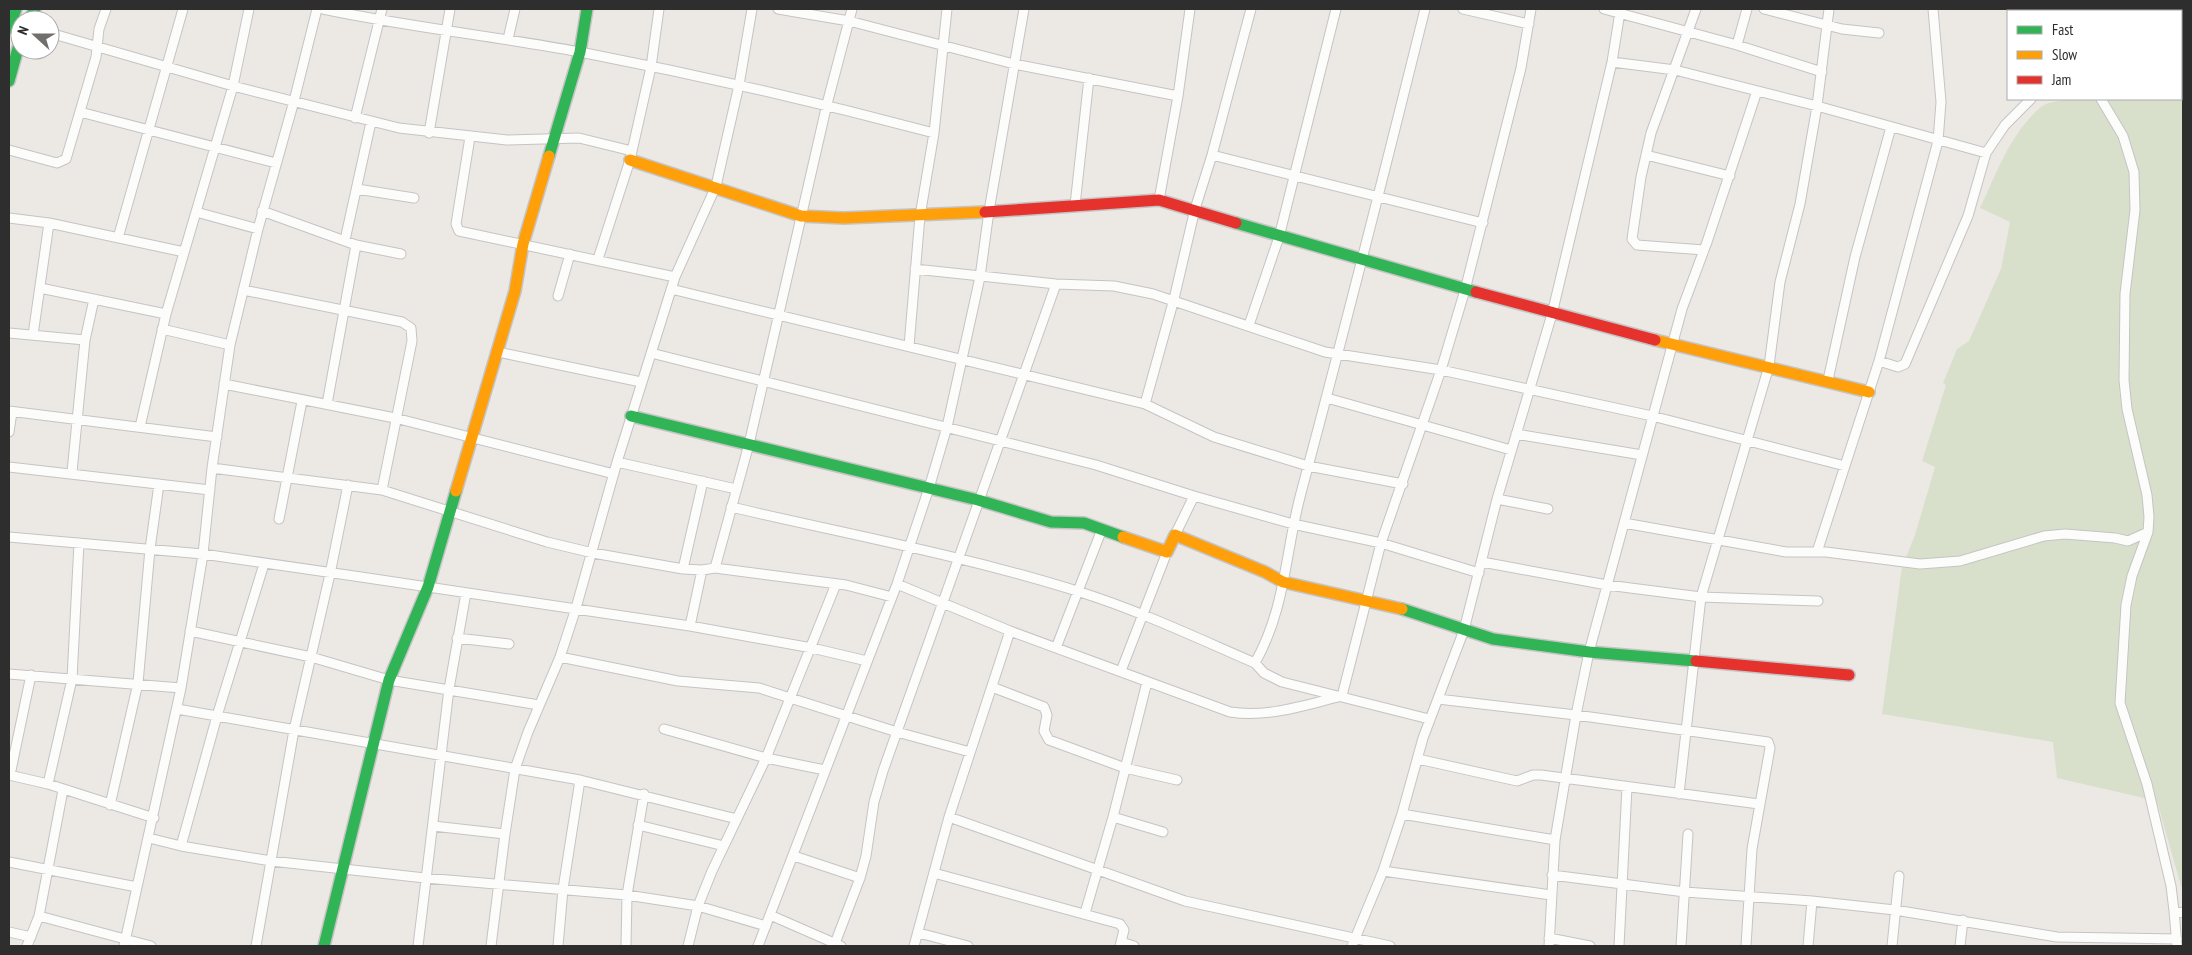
<svg xmlns="http://www.w3.org/2000/svg" width="2192" height="955" font-family="'PT Sans Narrow',sans-serif">
<style>
.cemetery{fill:#d8e0cc}
.lines{fill:none;stroke-linecap:round;stroke-linejoin:round}
.street-casing{stroke:#c5c4c5;stroke-width:11}
.fast-casing{stroke:#c5c4c5;stroke-width:14}
.slow-casing{stroke:#c5c4c5;stroke-width:14}
.jam-casing{stroke:#c5c4c5;stroke-width:14}
.street{stroke:#fcfcfb;stroke-width:9}
.fast{stroke:#30b455;stroke-width:11}
.slow{stroke:#ff9f0a;stroke-width:11}
.jam{stroke:#e5322d;stroke-width:11}
</style>
<rect width="100%" height="100%" fill="#ece8e4"/>
<path class="cemetery" d="M2183,54V887L2181,886L2157,801L2057,778L2053,742L1882,714L1902,567L1915,535L1935,467L1922,461L1946,385L1943,383L1957,349L1969,341L2001,269L2010,222L1980,208C1997,173 2010,133 2041,107C2057,93 2155,99 2181,99V55Z"/>
<g class="lines">
<g class="street-casing">
<path id="street" d="M323,9C408,27 494,36 580,52C699,75 817,102 934,133
M778,9L849,21L1014,64L1178,96
M1425,9C1385,170 1344,332 1301,493C1285,552 1286,608 1255,663L1264,673L1282,682L1429,719
M1463,9L1529,24
M1604,9L1737,45L1822,72
M1696,9L1651,133L1641,177L1632,239L1637,245L1704,250
M1764,9L1842,29L1879,33
M2084,11L2085,9
M50,33L233,86L399,128L507,140L579,138L632,151
M508,39L515,9
M2181,42L2183,41
M1737,45L1747,9
M1612,62L1675,70L1817,106L1986,153
M2101,99L2123,136L2134,172L2135,210L2125,294L2124,380L2127,409L2147,495L2149,517L2148,532L2132,576L2126,605L2120,703L2147,784L2171,886L2174,911
M80,112L276,163
M355,118L382,9
M429,133L450,9
M470,137L456,224L459,231L675,277
M9,150L57,163L66,159L96,57L99,29L106,9
M1212,155L1483,223
M1646,155L1730,176
M357,189L414,198
M1159,200L1178,96L1190,9
M1075,205L1089,78
M262,211L356,245L401,254
M196,212L258,229
M9,218L49,223L184,252
M118,238L183,9
M345,240L371,122
M598,259L630,160L651,67L659,9
M915,269L1056,284L1114,286L1153,294L1325,352L1441,370L1652,416L1845,466
M40,288L166,314
M671,289L1145,404L1214,437L1308,466L1403,484
M243,290L402,322L411,328L412,341L382,490
M558,296L570,254
M1249,325L1279,237L1336,9
M162,329L230,345
M9,333L85,340
M33,335L49,223
M909,346L920,216L934,133L947,9
M498,352L641,382
M651,353L1096,465L1194,496L1293,524L1381,543L1479,573
M1879,361L1898,367L1905,364L1968,216L1986,153L2005,125L2031,99
M1828,380L1855,257L1891,127
M224,384L395,418L614,474
M1327,398L1511,450
M327,404L356,245
M1145,404L1174,299L1195,209L1212,155L1251,9
M9,411L217,437
M140,427L166,314L233,86L249,9
M9,432L12,412
M1516,434L1642,455
M617,462L736,489
M9,467L210,490
M212,468L382,490L547,542L593,553L683,569L703,481
M72,472L85,340L94,299
M1497,499L1548,509
M731,507C847,534 966,556 1080,592C1140,611 1197,638 1255,663
M279,519L302,401
M1624,523L1786,552H1826L1920,564L1960,561L2044,536L2065,534L2115,538L2128,541L2148,532
M1175,535L1194,496
M9,537L203,554L361,577L690,626L812,648L867,661
M1817,552L1879,361L1938,141L1941,102L1933,9
M1482,562L1607,585L1701,597L1818,601
M264,564L217,716L181,846L271,861L425,878L627,895L698,906L766,926
M715,568L846,585L892,597
M683,569L702,570
M897,584L1010,631L1230,712C1268,718 1305,705 1342,696L1381,543L1441,370L1465,290L1521,68L1531,9
M690,626L702,570L715,568L749,444L827,104L852,9
M190,631L311,657L389,680L539,705
M457,638L509,644
M1056,648L1102,529
M560,657L678,681L759,688L897,732L970,752
M1121,671L1167,552
M9,674L181,688
M992,687L1044,707L1047,715L1044,731L1049,740L1125,768L1177,780
M1438,699L1576,715L1768,742L1770,748L1752,849L1746,946
M177,709L580,780
M664,729L766,758L825,770
M1418,759L1517,781L1533,775H1541L1759,804
M9,775L48,784L154,818
M10,775L31,675
M48,784L72,679L79,543
M1679,794L1701,597L1769,366L1780,282L1800,204L1817,106L1829,9
M110,805L138,683L150,549L159,484
M1402,814L1555,840
M949,817L1185,901L1390,946
M1113,817L1163,832
M638,825L724,846
M433,826L505,834
M149,838L181,846
M794,856L860,878
M9,862L137,887
M1383,871L1551,895
M934,873L1120,924L1124,930L1120,946
M1552,875L1685,892L1812,901L1895,910L2057,937L2177,939
M1085,913L1113,817L1147,682
M770,915L841,946
M39,916L151,946
M9,932L31,937
M919,933L968,946
M1549,938L1590,946
M1121,942L1134,946
M27,946L39,916L63,790
M124,946L181,688L203,554L212,468L230,345L258,229L294,101L317,9
M256,946L294,730L330,574L348,485
M418,946L449,689L466,593
M491,946L505,834L515,769L528,732L560,657L576,608L617,462L675,277L716,186L739,85L752,9
M558,946L563,889L580,780L737,819
M626,946L627,895L644,794
M688,946L698,906L712,871L766,758L836,584
M758,946L897,584L929,488L947,427L980,277L989,211L1024,9
M834,946L860,878L866,856L874,802L883,771L1056,284
M914,946L949,817L1010,631
M1352,946L1383,871L1402,814L1423,738L1464,630L1497,499L1552,314L1612,62L1620,12
M1549,946L1555,840L1576,715L1589,652L1682,309L1707,242L1757,91
M1619,946L1627,787
M1681,946L1688,834
M1808,946L1812,901
M1892,946L1899,876
M1960,946L1963,920
M2177,946L2174,911L2183,913"/>
</g>
<g class="fast-casing">
<path id="fast" d="M29,20L35,9
M9,28L16,9
M9,81L20,41
M549,156L580,52L587,9
M1236,223L1476,292
M631,416L978,500L1051,522L1084,523L1123,537
M1402,609L1493,639L1589,652L1696,661
M324,946L389,680L428,587L456,491"/>
</g>
<g class="slow-casing">
<path id="slow" d="M630,160L801,216L844,218L985,212
M1655,340L1869,392
M456,491L515,291L523,244L549,156
M1123,537L1167,552L1175,535L1265,572L1283,582L1402,609"/>
</g>
<g class="jam-casing">
<path id="jam" d="M985,212L1159,200L1236,223
M1476,292L1655,340
M1696,661L1849,675"/>
</g>
<use href="#street" class="street"/>
<use href="#fast" class="fast"/>
<use href="#slow" class="slow"/>
<use href="#jam" class="jam"/>
</g>
<rect width="2192" height="955" fill="none" stroke="#2e2e2e" stroke-width="20"/>
<rect x="2007" y="10" width="175" height="90" fill="#ffffff" stroke="#ababab"/>
<rect x="2017" y="26" width="25" height="8" fill="#30b455" stroke="#ababab"/>
<text x="2052" y="35" font-size="15" fill="#2e2e2e">Fast</text>
<rect x="2017" y="51" width="25" height="8" fill="#ff9f0a" stroke="#ababab"/>
<text x="2052" y="60" font-size="15" fill="#2e2e2e">Slow</text>
<rect x="2017" y="76" width="25" height="8" fill="#e5322d" stroke="#ababab"/>
<text x="2052" y="85" font-size="15" fill="#2e2e2e">Jam</text>
<g transform="translate(35 35) rotate(291)"><circle r="24" fill="#ffffff" stroke="#ababab"/>
<path d="M0-4L9 19L0 12L-9 19Z" fill="#706f6e"/>
<text y="-8" font-size="14" font-weight="bold" text-anchor="middle" fill="#2e2e2e">N</text>
</g>
</svg>
